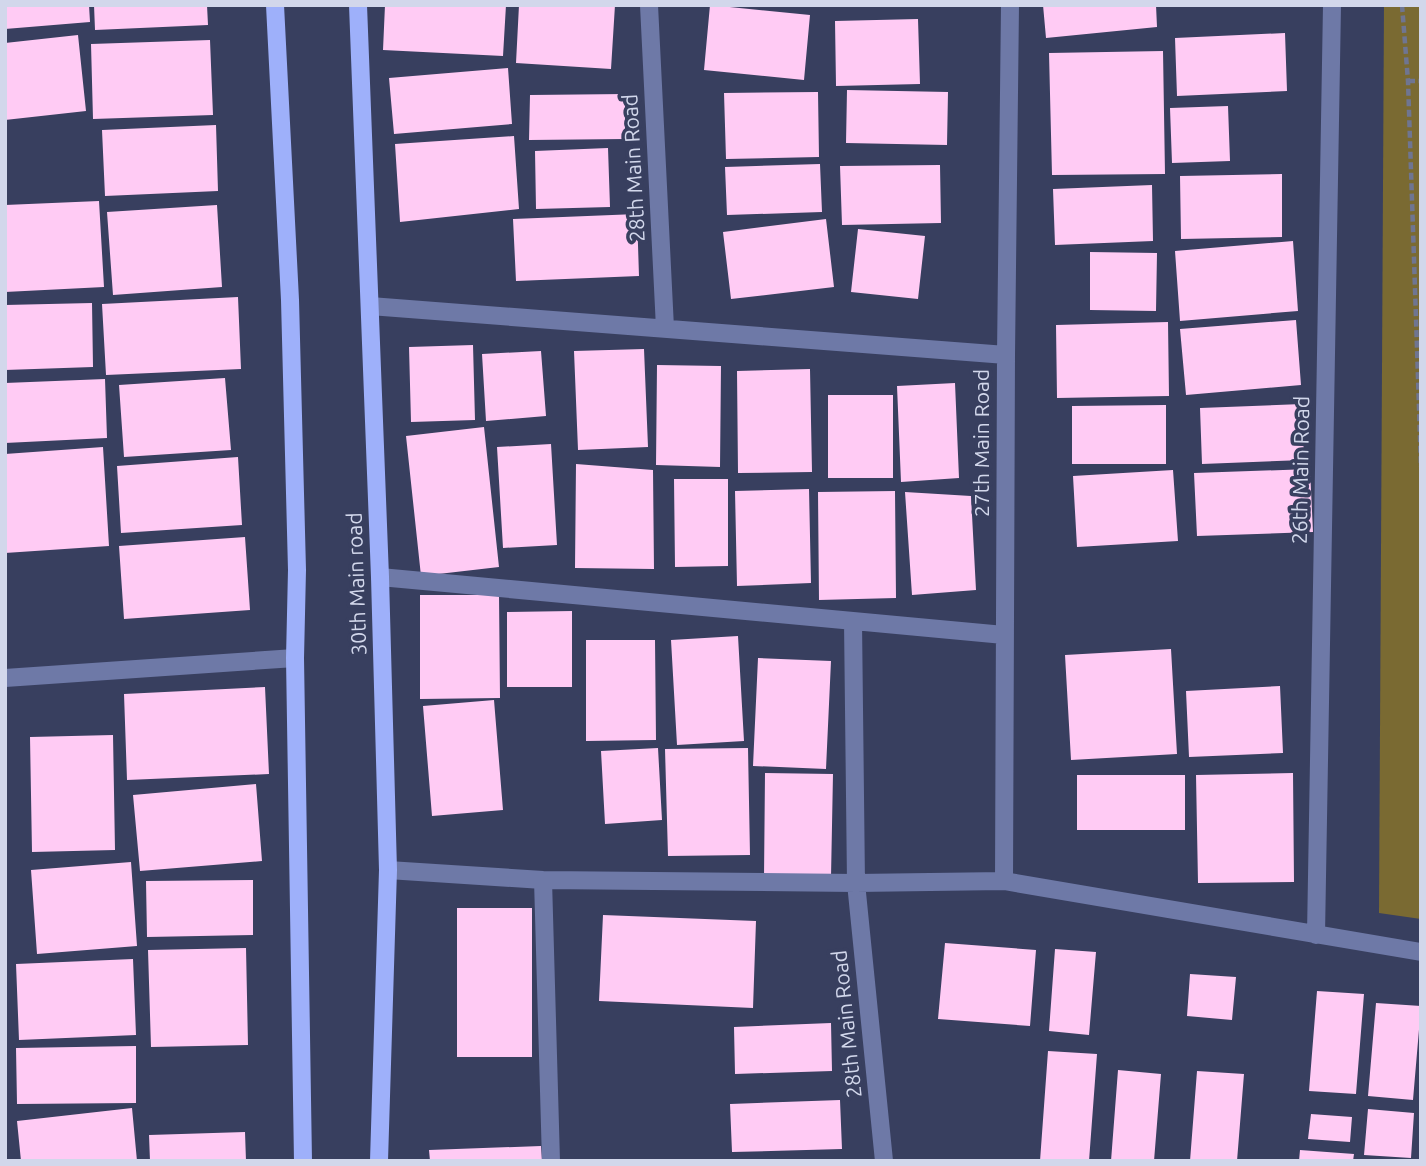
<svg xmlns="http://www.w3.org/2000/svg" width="1426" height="1166" font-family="Ubuntu,sans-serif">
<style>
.green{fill:#7a6a32}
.building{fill:#ffcbf4}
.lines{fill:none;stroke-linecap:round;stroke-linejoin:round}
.path{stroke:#6f7591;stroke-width:4.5;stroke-dasharray:7 3.5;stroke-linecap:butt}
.minor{stroke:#6e79a7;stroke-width:18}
.major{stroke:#9eb0fa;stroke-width:18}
.labels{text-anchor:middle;stroke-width:7;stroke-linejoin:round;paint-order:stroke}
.street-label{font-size:21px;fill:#d2d7eb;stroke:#383f5f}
</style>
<rect width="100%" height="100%" fill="#383f5f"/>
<path class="green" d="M1384,5H1421V919L1379,913Z"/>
<path class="building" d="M5,5H89L90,22L5,29Z
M94,5H207L208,25L95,30Z
M385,5H506L503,56L383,50Z
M519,5H615L611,69L516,63Z
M710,5L810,15L804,80L704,70Z
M1043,5H1156L1157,27L1046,38Z
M918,19L920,84L836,86L835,21Z
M1285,33L1287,91L1177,96L1175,38Z
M78,35L86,111L5,120V43Z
M210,40L213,115L93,119L91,44Z
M1163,51L1165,174L1052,175L1049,53Z
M508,68L512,124L394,134L389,78Z
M847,90L948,92L947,145L846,143Z
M818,92L819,157L726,159L724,93Z
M625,94V139L529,140L530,95Z
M1228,106L1230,161L1172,163L1170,108Z
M216,125L218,191L105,196L102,130Z
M514,136L519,209L400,222L395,144Z
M608,148L610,207L536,209L535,151Z
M820,164L822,212L727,215L725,167Z
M940,165L941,223L842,225L840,166Z
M1282,174V237L1181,239L1180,176Z
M1152,185L1153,241L1055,245L1053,189Z
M99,201L104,287L5,292V205Z
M217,205L222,287L113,295L107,212Z
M637,214L639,276L516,281L513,219Z
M826,219L834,287L731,299L723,232Z
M858,229L925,236L918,299L851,292Z
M1293,241L1298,311L1180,321L1175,251Z
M1090,252L1157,253L1156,311L1090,310Z
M238,297L241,369L106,375L102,304Z
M92,303L93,367L5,370V305Z
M1296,320L1301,385L1186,395L1180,329Z
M1168,322L1169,396L1057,398L1056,325Z
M473,345L475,420L411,422L409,347Z
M644,349L648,447L578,450L574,351Z
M541,351L546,416L486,421L482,354Z
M657,365L721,366L720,467L656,465Z
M810,369L812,472L738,473L737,371Z
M225,378L231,450L124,457L119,385Z
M105,379L107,438L5,443V383Z
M955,383L959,478L901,482L897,386Z
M828,395H893V478H828Z
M1302,404L1304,460L1202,464L1200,408Z
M1166,405V464H1072V406Z
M484,427L499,567L421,576L406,436Z
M551,444L557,545L503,548L497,447Z
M103,447L109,546L5,553V454Z
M238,457L242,525L121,533L117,466Z
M576,464L653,470L654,569L575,568Z
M1310,469L1313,532L1197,536L1194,473Z
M1173,470L1178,541L1077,547L1073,476Z
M674,479H728V566L675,567Z
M809,489L811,583L737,586L735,491Z
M895,491L896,598L819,600L818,492Z
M905,492L971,496L976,590L912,595Z
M245,537L250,610L124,619L119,546Z
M420,595H499L500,698L420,699Z
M572,611V687H507V612Z
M738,636L744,741L677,745L671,640Z
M586,640H655L656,740L586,741Z
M1171,649L1177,754L1071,760L1065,655Z
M758,658L831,661L826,769L753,766Z
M1280,686L1283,753L1189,757L1186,691Z
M265,687L269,774L127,780L124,694Z
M494,700L503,810L432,816L423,706Z
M113,735L115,850L32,852L30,737Z
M658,748L662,820L605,824L601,751Z
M748,748L750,855L668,856L665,749Z
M765,773L833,774L831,877H764Z
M1293,773L1294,882L1198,883L1196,775Z
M1077,775H1185V830H1077Z
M256,784L262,861L140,871L133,795Z
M131,862L137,946L37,954L31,870Z
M253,880V935L147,937L146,881Z
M457,908H532V1057H457Z
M603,915L756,921L753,1008L599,1001Z
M945,943L1036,950L1030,1026L938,1019Z
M246,948L248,1045L151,1047L148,950Z
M1055,949L1096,952L1089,1035L1049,1031Z
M133,959L136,1035L19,1040L16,964Z
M1190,974L1236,977L1232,1020L1187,1016Z
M1317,991L1364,994L1356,1094L1309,1091Z
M1376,1003L1421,1006L1413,1100L1368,1096Z
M831,1023L832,1071L735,1074L734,1027Z
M136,1046V1103L17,1104L16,1048Z
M1048,1051L1097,1054L1089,1161H1040Z
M1118,1070L1161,1074L1154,1161H1111Z
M1197,1071L1244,1074L1237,1161H1190Z
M840,1100L842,1149L732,1152L730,1104Z
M132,1108L137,1161H21L17,1121Z
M1368,1109L1414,1113L1411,1158L1364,1155Z
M1311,1114L1352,1117L1350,1142L1308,1139Z
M245,1132L246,1161H150L149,1135Z
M541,1146L542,1161H430L429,1150Z
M1300,1150L1354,1154L1353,1161H1299Z"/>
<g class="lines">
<path class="path" d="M1402,5L1408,81L1421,467
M1408,81H1421"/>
<path class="minor" d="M649,5L665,328
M370,306L1006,355
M380,577L1004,635
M853,621L856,883L884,1161
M5,678L295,658
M388,870L543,880L856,883L1004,881L1421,952
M543,880L551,1161
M1004,881L1006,355L1010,5
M1316,935L1332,5"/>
<path class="major" d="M275,5L290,300L297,570L295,658L303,1161
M358,5L380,577L388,870L379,1161"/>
</g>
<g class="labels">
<g class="street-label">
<text transform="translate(634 168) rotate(-93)" y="7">28th Main Road</text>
<text transform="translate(982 443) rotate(-90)" y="7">27th Main Road</text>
<text transform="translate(1301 470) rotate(-89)" y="7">26th Main Road</text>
<text transform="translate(357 584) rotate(-92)" y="7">30th Main road</text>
<text transform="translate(847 1024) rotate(-96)" y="7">28th Main Road</text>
</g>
</g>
<rect width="1426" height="1166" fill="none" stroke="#d2d7eb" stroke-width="14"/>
</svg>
